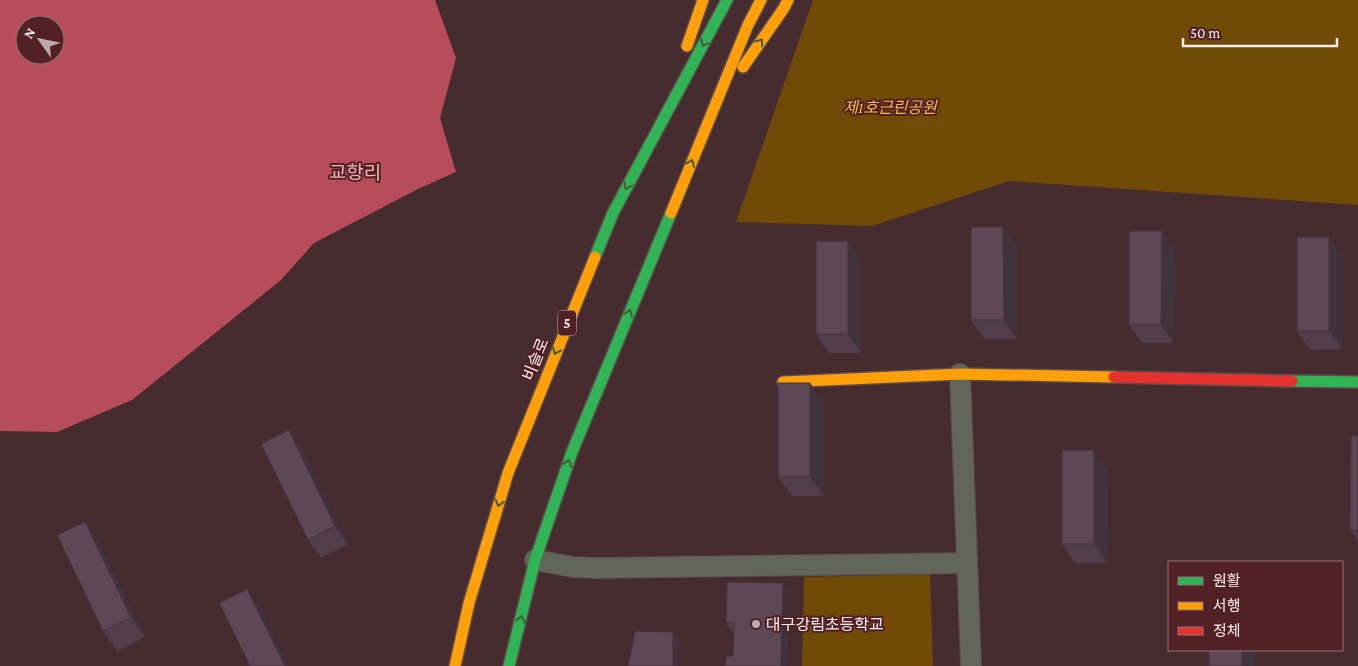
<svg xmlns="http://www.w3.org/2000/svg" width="1358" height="666" font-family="'Crimson Pro','Noto Sans KR',serif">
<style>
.green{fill:#704a06}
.water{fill:#b74d59;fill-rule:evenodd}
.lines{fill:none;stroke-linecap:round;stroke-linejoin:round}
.street-casing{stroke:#5d4a4b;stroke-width:22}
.fast-casing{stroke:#5d4a4b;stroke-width:14}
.slow-casing{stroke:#5d4a4b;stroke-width:14}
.jam-casing{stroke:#5d4a4b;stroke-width:14}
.street{stroke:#61655a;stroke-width:20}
.fast{stroke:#30b455;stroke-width:11}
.slow{stroke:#ff9f0a;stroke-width:11}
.jam{stroke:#e5322d;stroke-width:11}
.wall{fill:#513d4b}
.shaded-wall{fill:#42323d}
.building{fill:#5e4757;stroke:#42323d}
.oneway{stroke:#445c39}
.poi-dot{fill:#bcaaab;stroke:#512126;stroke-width:2}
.labels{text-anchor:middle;stroke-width:4;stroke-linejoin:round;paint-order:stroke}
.shield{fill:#512126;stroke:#c9b0b3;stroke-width:1}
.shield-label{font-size:15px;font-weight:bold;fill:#fceeef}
.park-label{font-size:16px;font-style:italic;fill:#f9b84f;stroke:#512126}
.street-label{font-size:16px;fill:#fceeef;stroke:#512126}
.poi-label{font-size:16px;fill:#fceeef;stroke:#512126;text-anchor:start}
.quarter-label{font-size:19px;fill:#f4b5b8;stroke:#512126}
</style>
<rect width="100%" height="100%" fill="#462c2e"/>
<path class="green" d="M813,0H1358V205L1009,181L872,226L736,222Z
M930,574L933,666H802L804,577Z"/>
<path class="water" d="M0,0H435L456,58L440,118L456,172L418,189L314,243L281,280L132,400L57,432L0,431ZM25,25H55V55H25Z"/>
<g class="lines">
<g class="street-casing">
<path id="street" d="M960,374L971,666
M535,560L573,567L597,568L967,563"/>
</g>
<g class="fast-casing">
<path id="fast" d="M595,257L613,213L727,0
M1292,381L1358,382
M509,666L535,560L572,452L671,213"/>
</g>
<g class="slow-casing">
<path id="slow" d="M687,46L703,0
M743,67L784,8L788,0
M671,213L748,25L761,0
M783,382L960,374L1114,377
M455,666L469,603L508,473L595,257"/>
</g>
<g class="jam-casing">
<path id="jam" d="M1114,377L1292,381"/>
</g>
<use href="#street" class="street"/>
<use href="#fast" class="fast"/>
<use href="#slow" class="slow"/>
<use href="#jam" class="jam"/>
</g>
<path class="wall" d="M1017,245V339H984L971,320Z
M1175,250L1174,343H1142L1129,325Z
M1342,256V349L1310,350L1297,331Z
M861,259V353H829L816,334Z
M824,403V496H792L778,477Z
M1358,436V541L1350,530Z
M302,449L348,545L321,558L308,540Z
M1108,470L1107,563H1075L1062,544Z
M85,522L98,541L145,637L117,651L103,631Z
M783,583L789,591L787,666H725L733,656L734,631H732L726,623Z"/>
<path class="shaded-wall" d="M1003,227L1017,245V339L1004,320Z
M1162,231L1175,250L1174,343L1161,325Z
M1329,237L1342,256V349L1329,331Z
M848,241L861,259V353L848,334Z
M810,383L824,403V496L810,477Z
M289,430L302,449L348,545L335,526Z
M1094,450L1108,470L1107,563L1094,544Z
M85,522L98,541L145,637L131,617Z
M783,583L789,591L787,666H781Z
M247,589L261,609L289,666H285Z
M673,632L679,640L678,666H673Z
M1242,650H1255V666H1242Z"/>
<path class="building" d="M971,227H1003L1004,320H971Z
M1129,231H1162L1161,325H1129Z
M1297,237H1329V331H1297Z
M816,241H848V334H816Z
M778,383H810V477H778Z
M289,430L335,526L308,540L261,444Z
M1351,436H1358V530H1350Z
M1062,450H1094V544H1062Z
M85,522L131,617L103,631L57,535Z
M727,582L783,583L781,666H725L726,656H733L734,623H726Z
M247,589L285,666H250L219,603Z
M635,631L673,632V666H628Z
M1209,650H1242V666H1209Z"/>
<defs><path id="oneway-chevron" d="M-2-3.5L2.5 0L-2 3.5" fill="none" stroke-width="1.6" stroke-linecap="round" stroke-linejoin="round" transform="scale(1.25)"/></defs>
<g class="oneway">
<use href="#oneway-chevron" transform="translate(760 42) rotate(-55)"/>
<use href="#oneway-chevron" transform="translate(704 43) rotate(119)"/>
<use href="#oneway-chevron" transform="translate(691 163) rotate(-67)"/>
<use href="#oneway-chevron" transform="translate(627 186) rotate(118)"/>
<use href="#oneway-chevron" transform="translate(629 313) rotate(-68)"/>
<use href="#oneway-chevron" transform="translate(556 351) rotate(112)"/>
<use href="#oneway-chevron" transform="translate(568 463) rotate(-71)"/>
<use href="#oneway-chevron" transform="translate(499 503) rotate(107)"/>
<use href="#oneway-chevron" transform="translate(521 619) rotate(-76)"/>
</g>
<circle class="poi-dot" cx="756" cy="624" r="5"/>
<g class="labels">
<rect class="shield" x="558" y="310.5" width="18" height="25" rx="4"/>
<g class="shield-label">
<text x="567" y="328">5</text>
</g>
<g class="park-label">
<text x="890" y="113">제1호근린공원</text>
</g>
<g class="street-label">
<text transform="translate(535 359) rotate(-68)" y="6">비슬로</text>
</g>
<g class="poi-label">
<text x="766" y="630">대구강림초등학교</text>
</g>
<g class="quarter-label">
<text x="355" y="179">교항리</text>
</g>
</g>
<rect x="1168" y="561" width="175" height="90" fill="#512126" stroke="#957376"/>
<rect x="1178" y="577" width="25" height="8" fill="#30b455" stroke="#957376"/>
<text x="1213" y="586" font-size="15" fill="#fceeef">원활</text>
<rect x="1178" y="602" width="25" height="8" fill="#ff9f0a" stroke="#957376"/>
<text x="1213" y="611" font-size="15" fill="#fceeef">서행</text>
<rect x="1178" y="627" width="25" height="8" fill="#e5322d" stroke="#957376"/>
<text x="1213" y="636" font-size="15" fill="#fceeef">정체</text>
<g transform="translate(40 40) rotate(303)"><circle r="24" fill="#512126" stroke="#957376"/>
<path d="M0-4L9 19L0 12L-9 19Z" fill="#bcaaab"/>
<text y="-8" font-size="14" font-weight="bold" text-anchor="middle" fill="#fceeef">N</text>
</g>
<path d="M1183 38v8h154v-8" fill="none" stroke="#fceeef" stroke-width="2.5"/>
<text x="1190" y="38" font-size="15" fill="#fceeef" stroke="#512126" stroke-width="4" paint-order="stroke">50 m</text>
</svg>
